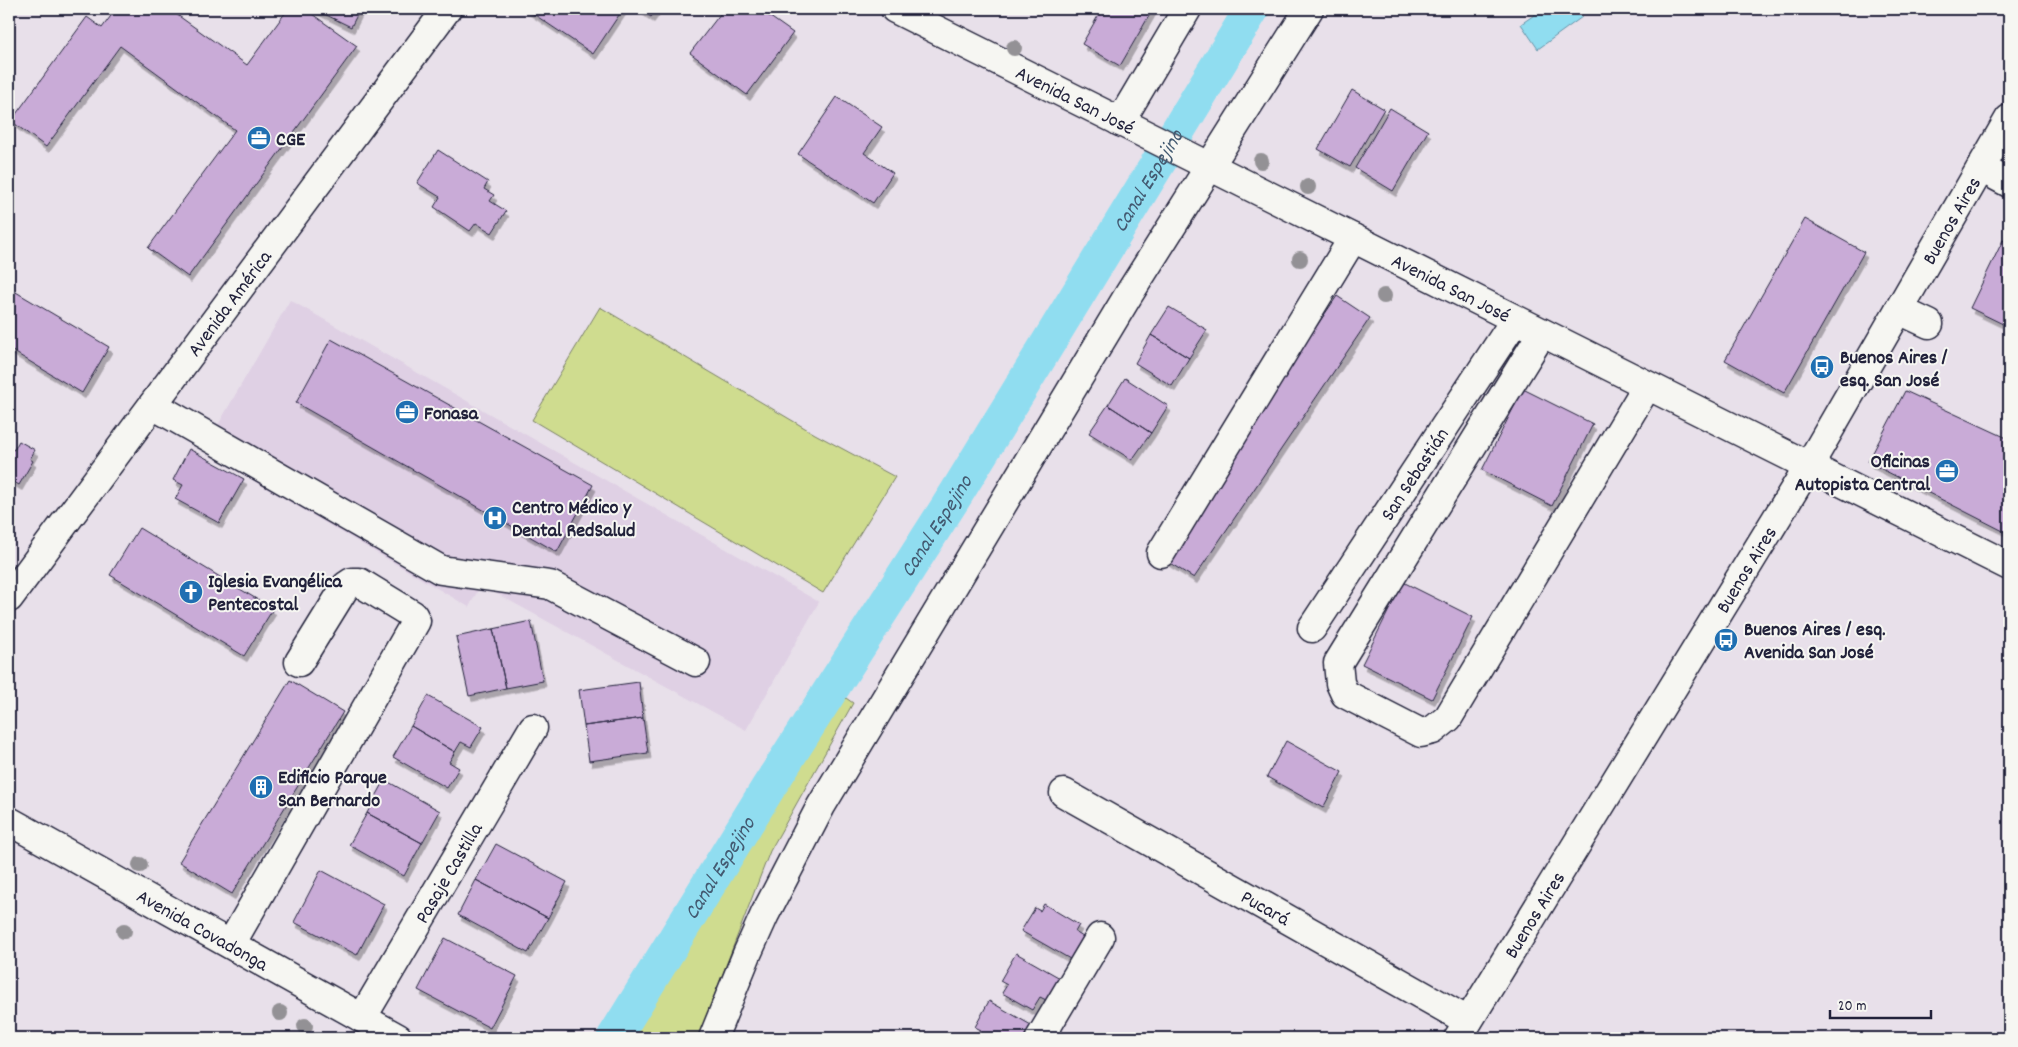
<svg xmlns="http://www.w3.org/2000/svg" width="2018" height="1047" font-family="Dekko,sans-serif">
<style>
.built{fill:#dfd0e4}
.green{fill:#cfdc8f;stroke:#787f65}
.water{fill:#90ddf0;stroke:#6492a8}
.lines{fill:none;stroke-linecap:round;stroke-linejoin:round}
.canal{stroke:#90ddf0;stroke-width:35}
.building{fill:#c9abd7;stroke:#22223b;filter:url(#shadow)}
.minor-casing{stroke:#22223b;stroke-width:31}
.major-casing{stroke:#22223b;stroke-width:31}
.minor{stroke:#f6f6f2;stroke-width:28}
.major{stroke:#f6f6f2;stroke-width:28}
.tree{fill:#939195}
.labels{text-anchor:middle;stroke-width:4;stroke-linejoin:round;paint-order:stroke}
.street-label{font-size:20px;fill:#22223b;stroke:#f6f6f2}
.poi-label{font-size:20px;font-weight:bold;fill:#22223b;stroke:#f6f6f2;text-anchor:start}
.water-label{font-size:21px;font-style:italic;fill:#435a71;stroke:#f6f6f2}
</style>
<defs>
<filter id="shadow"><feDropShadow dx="3" dy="5.5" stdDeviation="0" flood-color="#0004"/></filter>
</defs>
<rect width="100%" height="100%" fill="#e8e0ea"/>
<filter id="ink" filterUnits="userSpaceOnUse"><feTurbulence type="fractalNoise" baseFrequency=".02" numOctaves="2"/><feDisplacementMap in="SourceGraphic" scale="10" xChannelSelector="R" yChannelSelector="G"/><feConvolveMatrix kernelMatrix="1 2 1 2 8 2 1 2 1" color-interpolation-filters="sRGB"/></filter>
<g filter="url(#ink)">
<path class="built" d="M290,300L819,602L746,730L481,585L469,607L203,451Z"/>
<path class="green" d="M600,307L815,434L895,477L823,593L532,420Z
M836,691L853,703L770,851L698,1038H630Z"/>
<path class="water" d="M1543,9H1576L1582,17L1538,49L1521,24Z"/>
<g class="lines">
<path class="canal" id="s1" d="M614,1038L768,788L956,494L1252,9"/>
</g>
<path class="building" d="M116,9H169L247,65L288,9H305L357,46L188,277L148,248L235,130L120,46L46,147L11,121L87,17L102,28Z
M314,9H360L351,27Z
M526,9H623L593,54Z
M639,9H657L651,17Z
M724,9H743L749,13L752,9H759L793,33L747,95L690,53Z
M1102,9H1153L1120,66L1082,44Z
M1352,90L1384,109L1350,167L1318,149Z
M837,97L882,127L864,153L893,173L873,203L798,154Z
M1390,108L1428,131L1393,191L1355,168Z
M438,150L488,182L484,189L494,195L490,201L506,211L492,233L476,223L470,231L434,207L440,197L417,183Z
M1805,219L1864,252L1784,393L1725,360Z
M2003,240L2009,243V327L1970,308Z
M9,288L109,347L82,393L9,349Z
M1337,296L1370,318L1194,578L1160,557Z
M1169,307L1207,330L1189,358L1151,335Z
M1151,335L1189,358L1172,386L1135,363Z
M331,339L593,485L557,552L296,403Z
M1125,378L1168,406L1151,433L1108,405Z
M1523,389L1593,424L1552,506L1482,470Z
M1905,391L2009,439V534L1868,462Z
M1108,405L1151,433L1132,460L1089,433Z
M19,441L35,450L30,459L33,461L19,485L9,479V447L14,450Z
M189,449L244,479L219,523L175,499L183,485L173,480Z
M139,528L273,609L244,656L110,575Z
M1403,582L1473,617L1432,699L1362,664Z
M531,621L543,681L506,688L493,629Z
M493,629L506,688L469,696L456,637Z
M290,680L343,712L232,894L179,862Z
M639,682L643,718L584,726L579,690Z
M428,696L483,727L471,747L461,742L455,752L411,726Z
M643,718L648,753L589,761L584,726Z
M411,726L455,752L449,762L459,768L447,788L393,757Z
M1286,741L1342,772L1323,808L1267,777Z
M385,780L440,811L422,843L367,813Z
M367,813L422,843L404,876L349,845Z
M496,844L567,882L548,918L476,880Z
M321,870L384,904L357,955L294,922Z
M476,880L548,918L528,953L458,915Z
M1044,904L1079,925L1075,932L1083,937L1070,959L1021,931L1035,908L1040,911Z
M445,938L517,976L490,1028L418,990Z
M1016,953L1060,978L1046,1000L1040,997L1032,1010L1002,993L1007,985L1000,981Z
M989,1001L1031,1025L1023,1038H976L981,1030L975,1027Z"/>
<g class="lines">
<g class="minor-casing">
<g id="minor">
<path id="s2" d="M895,9L2009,566"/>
<path d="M1120,122L1187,9"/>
<path d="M1981,168L2009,183"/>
<path d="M1899,310L1929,324"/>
<path d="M1542,333L1338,663L1340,683L1345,694L1421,733L1433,730L1448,718L1647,386"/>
<path d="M153,405L441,570L550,585L696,662"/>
<path d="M1161,553L1353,238"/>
<path id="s3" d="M1312,628L1515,320"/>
<path id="s4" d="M1064,793L1468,1021"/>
<path id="s5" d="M9,821L398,1038"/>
<path d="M231,944L416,621L413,615L359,582H352L346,586L299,662"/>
<path id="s6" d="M362,1018L533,728"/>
<path d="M713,1038L747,954L765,914L821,806L1129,294L1309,9"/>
<path d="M1040,1038L1100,937"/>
<path id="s7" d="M1458,1038L1808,467L2009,119"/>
</g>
</g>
<g class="major-casing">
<g id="major">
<path id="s8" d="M9,598L447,9"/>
</g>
</g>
<use href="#minor" class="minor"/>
<use href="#major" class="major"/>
</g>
<g class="tree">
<circle cx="1014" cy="48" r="8"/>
<circle cx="1261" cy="161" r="8"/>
<circle cx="1308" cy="187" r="8"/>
<circle cx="1300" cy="259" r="8"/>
<circle cx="1384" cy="296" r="8"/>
<circle cx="140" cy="865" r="8"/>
<circle cx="124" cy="931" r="8"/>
<circle cx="280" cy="1013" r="8"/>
<circle cx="305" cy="1026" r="8"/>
</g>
</g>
<defs>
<g id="office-disc" transform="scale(1.25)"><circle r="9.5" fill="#1f6fb2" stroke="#f6f6f2"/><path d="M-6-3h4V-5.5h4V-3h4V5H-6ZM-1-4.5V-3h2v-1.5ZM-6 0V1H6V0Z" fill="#fff"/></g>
<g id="bus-disc" transform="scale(1.25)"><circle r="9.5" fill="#1f6fb2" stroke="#f6f6f2"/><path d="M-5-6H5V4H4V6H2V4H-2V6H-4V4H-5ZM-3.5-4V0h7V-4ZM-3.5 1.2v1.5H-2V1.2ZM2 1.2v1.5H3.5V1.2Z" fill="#fff"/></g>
<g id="hospital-disc" transform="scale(1.25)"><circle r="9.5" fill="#1f6fb2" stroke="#f6f6f2"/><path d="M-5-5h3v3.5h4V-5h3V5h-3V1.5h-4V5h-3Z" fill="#fff"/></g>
<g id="church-disc" transform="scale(1.25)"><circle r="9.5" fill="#1f6fb2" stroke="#f6f6f2"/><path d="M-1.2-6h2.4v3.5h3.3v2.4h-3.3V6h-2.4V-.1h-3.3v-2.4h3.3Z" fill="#fff"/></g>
<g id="building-disc" transform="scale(1.25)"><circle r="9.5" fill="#1f6fb2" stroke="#f6f6f2"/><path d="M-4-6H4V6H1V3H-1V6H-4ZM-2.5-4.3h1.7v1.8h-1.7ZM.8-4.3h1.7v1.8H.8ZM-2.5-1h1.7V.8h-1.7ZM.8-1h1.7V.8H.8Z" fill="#fff"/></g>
</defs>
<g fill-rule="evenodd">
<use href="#office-disc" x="259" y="138"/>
<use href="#bus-disc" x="1822" y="367"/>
<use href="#office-disc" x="407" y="412"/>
<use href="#office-disc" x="1947" y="471"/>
<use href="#hospital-disc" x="495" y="518"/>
<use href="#church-disc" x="191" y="592"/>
<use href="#bus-disc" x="1726" y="640"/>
<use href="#building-disc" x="261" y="787"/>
</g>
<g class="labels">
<g class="street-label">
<text dy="7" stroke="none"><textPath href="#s2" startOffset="202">Avenida San José</textPath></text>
<text dy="7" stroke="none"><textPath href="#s7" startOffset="955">Buenos Aires</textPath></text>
<text dy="7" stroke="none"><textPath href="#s2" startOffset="622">Avenida San José</textPath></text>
<text dy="7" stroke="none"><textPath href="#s8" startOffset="368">Avenida América</textPath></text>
<text dy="7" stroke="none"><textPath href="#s3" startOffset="185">San Sebastián</textPath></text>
<text dy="7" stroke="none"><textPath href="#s7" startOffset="550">Buenos Aires</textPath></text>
<text dy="7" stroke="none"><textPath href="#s6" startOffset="169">Pasaje Castilla</textPath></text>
<text dy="7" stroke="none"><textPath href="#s4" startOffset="232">Pucará</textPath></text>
<text dy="7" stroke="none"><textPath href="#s7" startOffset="145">Buenos Aires</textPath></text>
<text dy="7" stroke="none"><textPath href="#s5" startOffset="222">Avenida Covadonga</textPath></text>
</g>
<g class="poi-label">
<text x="276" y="145">CGE</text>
<text x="1840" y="363">Buenos Aires /<tspan x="1840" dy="23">esq. San José</tspan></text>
<text x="424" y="419">Fonasa</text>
<text x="1930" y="467" text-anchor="end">Oficinas<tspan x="1930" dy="23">Autopista Central</tspan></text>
<text x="512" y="513">Centro Médico y<tspan x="512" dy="23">Dental RedSalud</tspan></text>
<text x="208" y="587">Iglesia Evangélica<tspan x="208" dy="23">Pentecostal</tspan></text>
<text x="1744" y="635">Buenos Aires / esq.<tspan x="1744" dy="23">Avenida San José</tspan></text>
<text x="278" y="783">Edificio Parque<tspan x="278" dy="23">San Bernardo</tspan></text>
</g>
<g class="water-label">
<text dy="7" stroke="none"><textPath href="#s1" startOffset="1010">Canal Espejino</textPath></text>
<text dy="7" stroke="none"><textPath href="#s1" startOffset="605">Canal Espejino</textPath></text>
<text dy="7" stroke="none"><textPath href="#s1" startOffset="200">Canal Espejino</textPath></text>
</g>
</g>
<rect width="2018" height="1047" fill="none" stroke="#f6f6f2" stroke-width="30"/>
<rect x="15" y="15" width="1988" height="1017" fill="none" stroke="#22223b" stroke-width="2" filter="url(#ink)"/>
<path d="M1830 1010v8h101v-8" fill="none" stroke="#22223b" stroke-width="2.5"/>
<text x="1838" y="1010" font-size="15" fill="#22223b" stroke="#f6f6f2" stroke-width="4" paint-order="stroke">20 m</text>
</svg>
